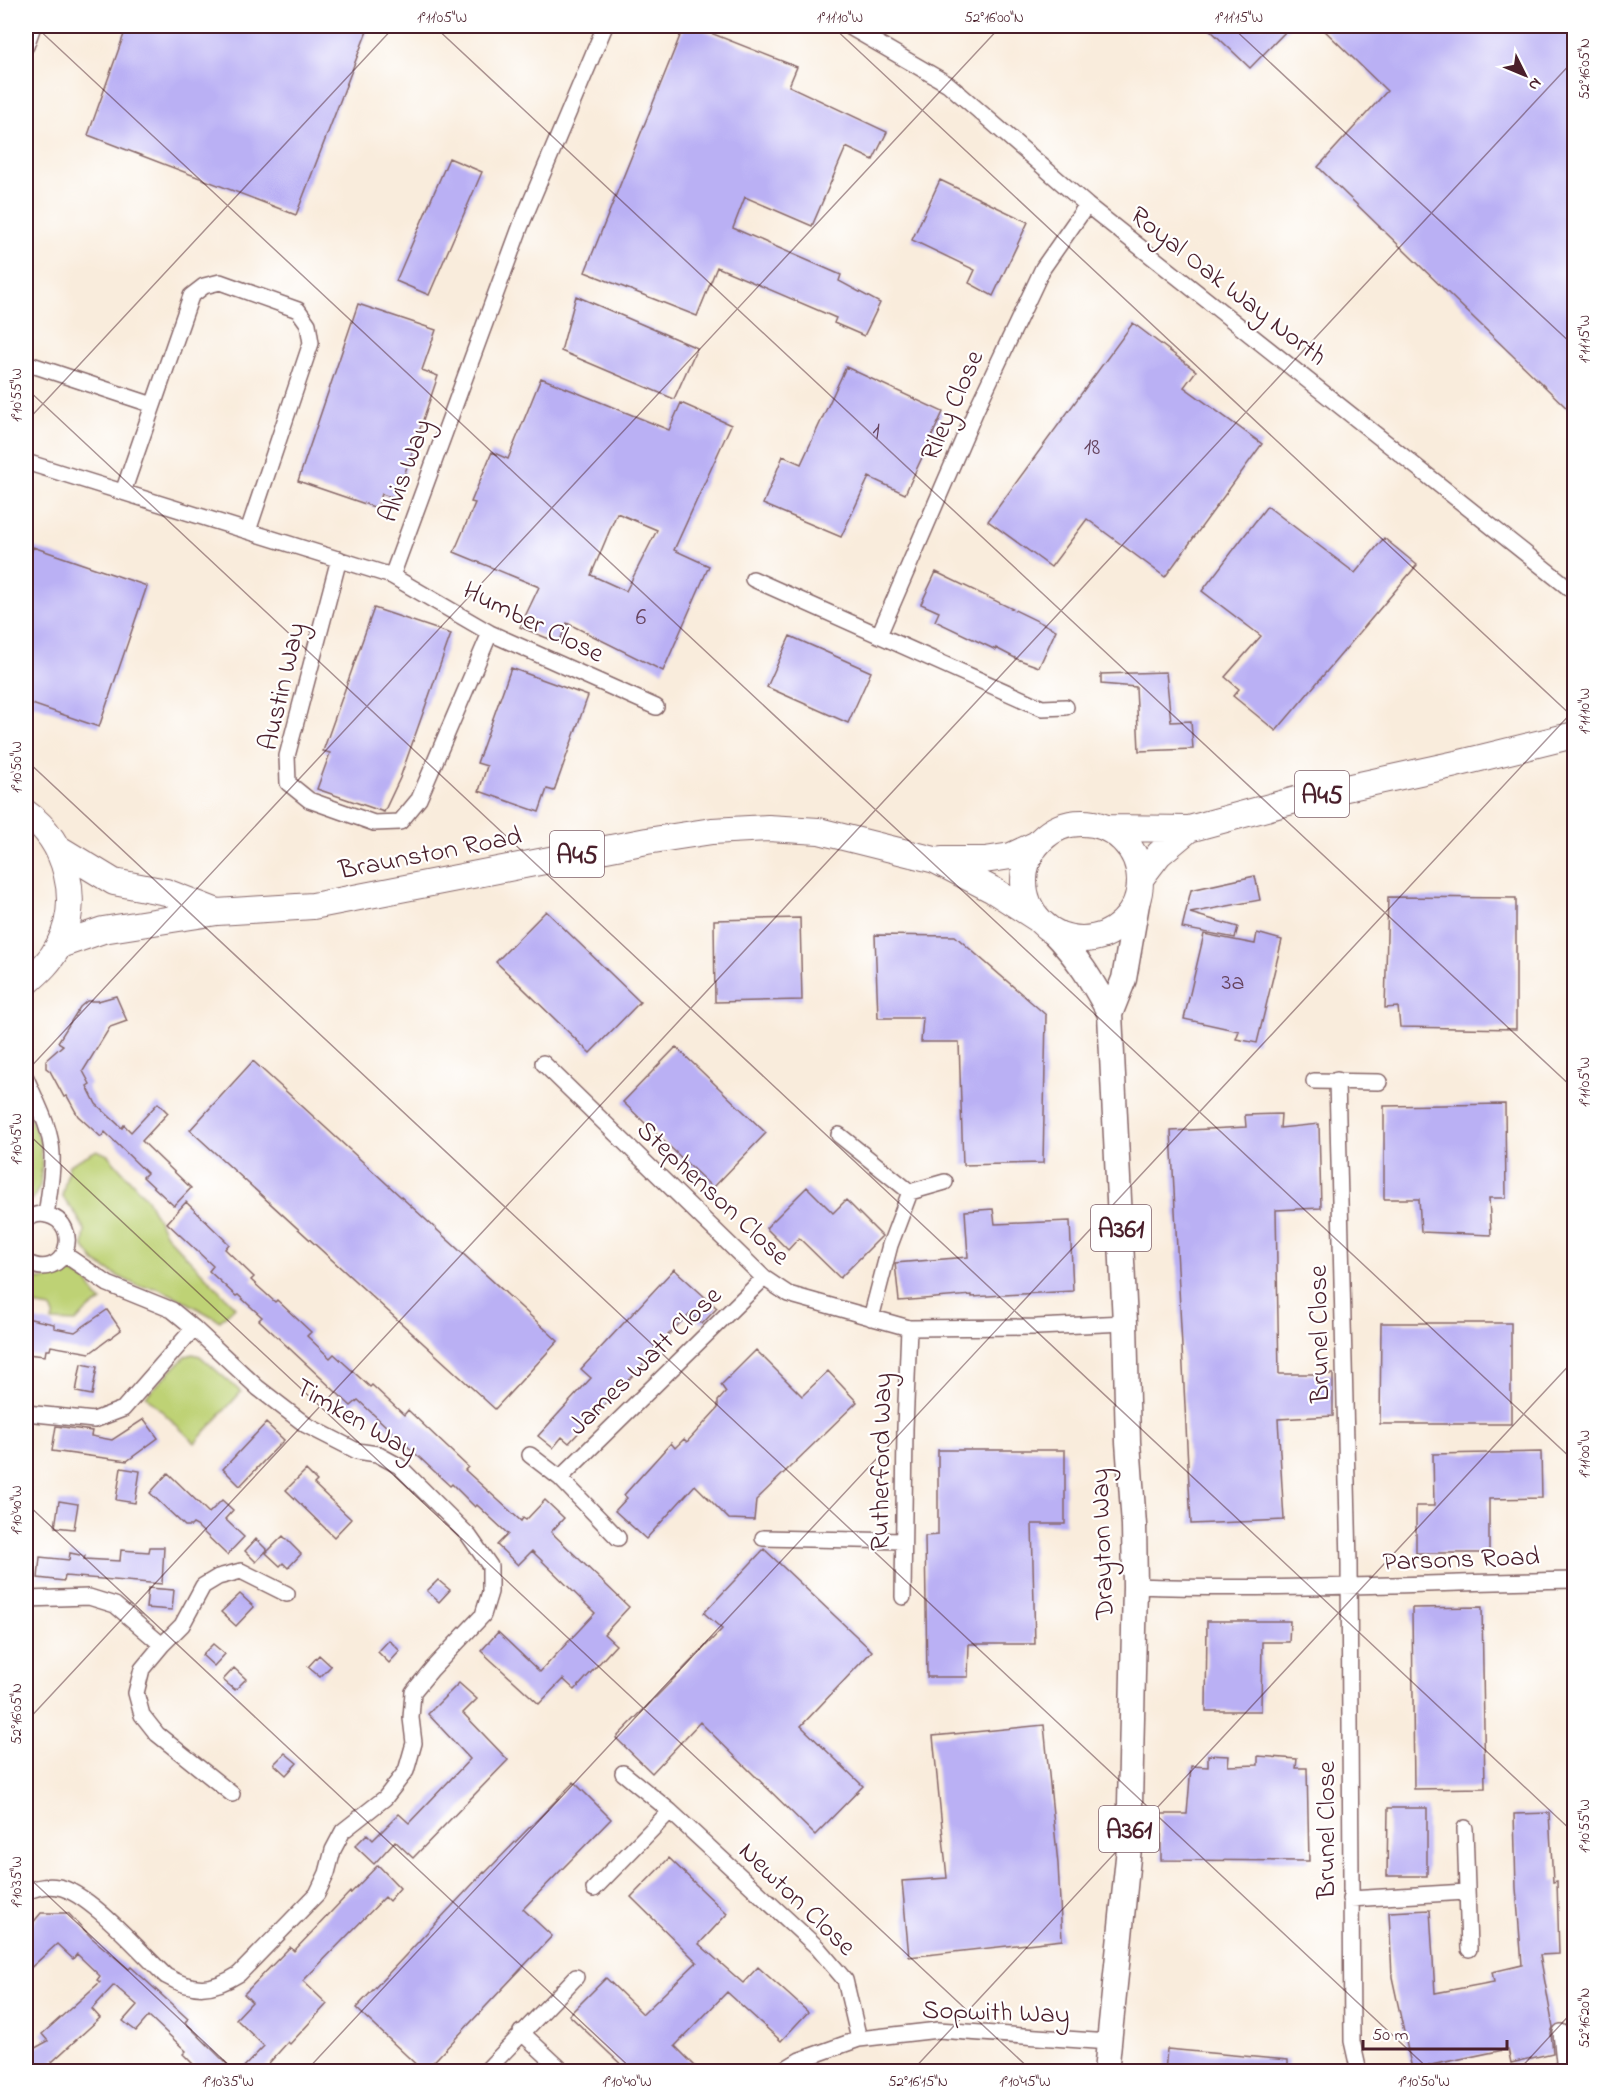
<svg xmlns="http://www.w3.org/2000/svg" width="1600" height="2097" font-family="'Indie Flower',sans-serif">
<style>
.green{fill:#bed275;stroke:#847850;stroke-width:1.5}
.building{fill:#bab0f4;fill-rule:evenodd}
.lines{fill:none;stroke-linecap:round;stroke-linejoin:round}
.minor-casing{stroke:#876769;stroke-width:18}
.primary-casing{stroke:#876769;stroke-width:27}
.trunk-casing{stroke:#876769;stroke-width:28}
.minor{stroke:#fff;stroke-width:15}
.primary{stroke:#fff;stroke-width:24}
.trunk{stroke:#fff;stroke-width:26}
.ticks{fill:none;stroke:#4a1f2b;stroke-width:1.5;stroke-opacity:0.45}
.labels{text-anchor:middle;stroke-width:4.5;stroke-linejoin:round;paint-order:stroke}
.number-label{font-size:24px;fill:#66435d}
.shield{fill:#fff;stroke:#80626b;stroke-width:1.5}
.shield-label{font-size:26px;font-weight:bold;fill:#4a1f2b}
.street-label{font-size:27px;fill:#4a1f2b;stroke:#fff}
.neatline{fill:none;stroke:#4a1f2b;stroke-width:2}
.ticks-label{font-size:15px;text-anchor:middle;fill:#4a1f2b}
</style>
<rect width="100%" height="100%" fill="#fff"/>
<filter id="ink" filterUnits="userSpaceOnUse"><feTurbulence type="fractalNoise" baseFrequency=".0167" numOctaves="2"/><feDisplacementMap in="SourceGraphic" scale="12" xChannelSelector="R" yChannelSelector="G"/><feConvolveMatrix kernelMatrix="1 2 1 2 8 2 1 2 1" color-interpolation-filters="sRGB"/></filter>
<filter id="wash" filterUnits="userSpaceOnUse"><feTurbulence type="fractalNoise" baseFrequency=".008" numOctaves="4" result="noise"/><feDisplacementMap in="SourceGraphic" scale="24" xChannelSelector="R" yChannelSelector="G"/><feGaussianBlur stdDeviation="1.35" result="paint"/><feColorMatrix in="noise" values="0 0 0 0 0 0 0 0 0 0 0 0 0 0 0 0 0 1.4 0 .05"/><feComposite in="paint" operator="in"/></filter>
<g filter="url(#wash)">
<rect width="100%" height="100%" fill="#f9ecdc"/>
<path class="green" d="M28,1113L40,1140L42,1165L40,1186L33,1199L26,1203V1114Z
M97,1150L108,1155L147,1199L166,1235L235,1307L220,1321L179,1298L157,1288L138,1286L116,1275L95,1262L83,1246L85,1230L75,1213L62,1196L69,1165Z
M71,1273C85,1278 91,1283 96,1298L102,1301L86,1311L76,1322L52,1321L54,1315L51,1308L26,1304V1275L42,1280Z
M193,1354L200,1356L241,1392L195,1443L146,1396L186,1356Z"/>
<g id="blocks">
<path class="building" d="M127,26H369L296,215L88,135Z
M684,26H693L797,67L789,86L887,132L873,160L846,147L812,226L745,197L733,228L841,275L839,281L880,303L864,336L834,323L836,318L717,267L697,316L585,272Z
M1206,26H1291L1250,68Z
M1320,26H1575V416L1318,167L1387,91Z
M449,158L482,172L429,295L396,281Z
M940,180L1028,222L993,296L969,283L975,270L912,240Z
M576,296L697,348L674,399L561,351Z
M358,304L436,330L422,370L438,376L396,499L382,494L377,508L298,481Z
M1133,323L1196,371L1184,387L1262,444L1165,577L1087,519L1051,567L988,521Z
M846,367L943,412L905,494L869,477L841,537L763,504L783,456L801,464Z
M541,378L669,430L681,403L731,425L674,550L709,566L663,671L567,623L559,643L520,627L539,587L454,552L475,503L471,502L492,452L508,459ZM617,513L657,530L626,591L591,575Z
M1267,506L1355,573L1384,538L1417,565L1276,731L1233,696L1239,689L1225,677L1261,636L1202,591Z
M33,547L147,586L99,727L26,702V570Z
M936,572L1056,630L1039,667L1017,659L996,648V650L935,621L939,612L921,604Z
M374,608L451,634L400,778L384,812L317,789L330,753L323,751Z
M790,636L871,672L848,723L767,687Z
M511,668L588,696L554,791L547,789L539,812L479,791L487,766L477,763Z
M1166,672L1171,722L1191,721L1193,749L1139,751L1136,687L1101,684V674Z
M1255,876L1260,900L1190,913L1238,927L1235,938L1182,928L1191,890Z
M1388,897L1516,898V1029L1400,1027L1398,1007L1385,1008Z
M546,911L640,1002L590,1053L496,962Z
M800,918L802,1000L715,1002L714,920Z
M1257,933L1282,940L1257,1043L1236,1039L1239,1031L1184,1019L1204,934L1255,944Z
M875,935L955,936L1046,1015L1043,1163L963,1165L959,1042H921L923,1018H878Z
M116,996L127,1021L110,1027L83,1071L90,1084L87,1086L96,1104L122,1128L124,1125L131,1132L158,1103L168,1113L142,1141L191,1188L174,1206L143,1177L147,1173L105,1132L101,1137L78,1116L67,1096L64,1097L50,1071L46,1068V1060L63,1045L58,1042L80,1007L87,1001H98Z
M676,1047L766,1133L713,1188L623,1102Z
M253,1061L558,1341L495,1409L190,1130Z
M1505,1104L1506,1198H1489L1491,1235L1421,1232L1419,1199H1384V1106Z
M1281,1114L1280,1128L1319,1124L1321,1208L1276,1210L1279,1374H1333V1416L1278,1419L1284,1520L1191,1524L1171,1131L1246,1127L1245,1115Z
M807,1187L833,1213L846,1200L882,1236L840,1278L799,1238L788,1250L766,1228Z
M186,1202L229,1244L225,1249L254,1277L251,1280L275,1302L277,1300L311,1332L307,1336L330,1358L334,1354L370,1387L372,1385L404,1415L408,1410L468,1467L465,1470L521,1521L523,1518L526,1520L545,1500L564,1518L551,1532L629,1607L604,1634L616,1645L575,1690L563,1679L539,1704L481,1651L498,1632L540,1672L595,1613L532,1551L518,1565L497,1545L508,1534L477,1505L475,1507L452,1484L450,1486L358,1400L351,1406L259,1320L262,1317L238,1295L236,1296L209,1271L213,1266L167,1223Z
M993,1209L995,1224L1070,1221L1073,1291L972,1297V1295L899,1301L895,1263L968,1257L965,1211Z
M674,1269L717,1308L702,1324L690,1313L647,1356L649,1358L569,1443L562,1437L553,1448L538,1436L591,1378L581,1369Z
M107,1310L121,1330L90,1353L51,1346L50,1350H46L45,1356L26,1354V1318L54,1324V1328L75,1332Z
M1381,1323H1511V1424H1380Z
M756,1350L802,1396L828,1371L857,1402L756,1500L754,1520L729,1519L695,1485L646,1539L615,1511L627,1498L624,1495L671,1443L675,1448L684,1439L687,1442L718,1408V1401L726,1392L721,1385Z
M81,1364L97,1367L92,1395L76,1392Z
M144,1419L158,1438L127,1461L52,1451L56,1426L92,1431L91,1436L112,1440Z
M266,1423L284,1440L240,1486L223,1469Z
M938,1450H1065V1524H1032L1035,1644H969L968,1677H927L925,1536L938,1535Z
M1541,1452L1542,1498L1489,1499V1553H1416V1506H1434L1433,1454Z
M121,1468L140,1471L135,1503L116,1500Z
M306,1470L317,1481L314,1484L351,1519L334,1537L286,1490Z
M168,1473L209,1513L222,1500L233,1510L225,1519L244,1537L227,1555L197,1526L193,1524L191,1526H185L150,1493Z
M59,1501L78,1504L74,1529L55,1527Z
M283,1536L301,1554L288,1568L283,1563L280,1566L266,1553Z
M256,1539L267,1550L256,1562L245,1551Z
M150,1547H164L162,1584L65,1576L64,1581L38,1578L40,1557L69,1560L70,1553L85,1556L84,1559L120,1561L121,1550L149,1552Z
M764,1549L872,1651L801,1726L863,1786L815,1835L700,1722L652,1773L616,1738L722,1629L704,1613Z
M438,1580L450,1590L439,1602L427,1591Z
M148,1588L174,1590L172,1610L146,1608Z
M240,1594L254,1607L236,1626L221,1612Z
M1482,1607L1485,1788L1414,1789L1412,1608Z
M1207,1621H1290L1289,1642H1262L1261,1711H1206Z
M389,1640L400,1651L389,1663L378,1652Z
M213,1644L225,1654L214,1666L202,1655Z
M319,1655L331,1666L320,1677L308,1667Z
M234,1668L246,1679L235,1690L223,1680Z
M459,1683L477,1699L463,1713L508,1760L413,1858L395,1841L374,1864L355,1846L367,1834L373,1840L399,1814L409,1823L470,1759L428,1714Z
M1044,1725L1058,1864L1062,1940L909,1957L902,1881L947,1878L933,1736Z
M285,1753L297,1763L286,1775L274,1764Z
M1208,1755L1229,1756L1228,1766L1258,1765V1756L1297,1759L1296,1768H1307L1309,1861L1161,1860V1814H1187L1191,1766L1208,1767Z
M574,1782L611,1819L523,1909L552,1936L424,2072L356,2008L484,1872L485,1873Z
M1388,1808H1427V1876H1387Z
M1549,1813L1553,1882L1557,1881L1559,1954L1540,1955L1553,2027L1551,2033L1553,2053L1511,2063L1508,2049L1412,2069L1392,1977L1389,1912L1430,1910L1435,1993L1494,1982L1492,1972L1522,1965L1516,1888L1514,1814Z
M669,1858L727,1914L699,1944L743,1983L758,1967L808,2012L781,2041L727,1992L675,2046L701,2072H629L569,2015L606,1978L643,2014L697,1962L631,1897Z
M378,1865L400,1888L389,1901L385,1897L303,1981L327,2004L290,2044L288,2042L261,2072H239L264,2046L236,2019L252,2002L244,1994L290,1947L294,1951L350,1892L351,1893Z
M41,1913H68L92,1938L129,1969L131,1967L188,2019L185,2022L235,2072H201L183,2054L186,2051L149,2016L136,2031L123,2021L137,2005L114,1985L92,2009L100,2018L52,2062L57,2072H29L26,2066V2053L48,2041L42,2034L100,1982L97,1980L100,1976L77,1954L73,1959L57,1944L26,1972V1931Z
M1167,2049L1288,2060V2072H1165Z"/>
</g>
</g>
<g filter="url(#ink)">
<use href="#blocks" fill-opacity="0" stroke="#876769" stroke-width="1.5"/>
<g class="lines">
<g class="minor-casing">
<path id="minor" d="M848,26L948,84L1087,205L1574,592
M26,46L33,26
M26,363L153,405
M26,462L392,576L521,225L605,26
M123,492L191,296L204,286L220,282L298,310L308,324L311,343L248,531
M339,559L287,756L288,783L309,800L374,823L400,822L419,799L490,633
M392,576L490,633L656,707
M753,579L1042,708L1066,707
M879,635L976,410L1043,268L1087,205
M543,1063L764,1278L788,1294L909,1328L1037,1327L1125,1323
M26,1078C36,1102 51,1127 52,1154C53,1174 49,1194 46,1215
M1337,1080L1349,1563L1352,2041L1359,2072
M1314,1081L1379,1082
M839,1135L910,1192L945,1182
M26,1220C32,1215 39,1213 47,1215C84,1224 66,1284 26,1262
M871,1318L890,1245L910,1192
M26,1413L94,1420L123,1409L194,1328
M530,1455L560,1478L618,1538
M560,1478L764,1278
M763,1538L903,1541
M1135,1586C1282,1591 1428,1583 1574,1580
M903,1597L905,1428L909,1328
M26,1599L89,1597L115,1605L162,1645
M623,1773L670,1811L817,1947L845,1980L859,2039
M232,1794L157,1734L142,1715L136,1693L142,1669L162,1645L182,1625L203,1586L218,1577L241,1571L287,1594
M1465,1828L1469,1949
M594,1889L670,1811
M26,1892C35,1888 48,1885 58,1887C89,1892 142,1954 166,1976C194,1992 212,1991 239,1974L317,1894L327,1873L333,1850L343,1831L385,1798L406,1771L414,1743L411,1718L413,1692L432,1669L483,1615L490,1592V1566L469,1536L399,1466L377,1454L357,1451L306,1425L258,1388L194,1328L172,1310L108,1284L64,1254
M1350,1899L1466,1892
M521,2032L564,2072
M1561,2032L1565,2072
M485,2072L576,1977
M780,2072L800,2060L859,2039L938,2030L1109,2042"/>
</g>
<g class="primary-casing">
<path id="primary" d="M1051,930C1079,959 1091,979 1110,1014
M1106,2072L1129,1848L1135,1586L1134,1525L1128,1442L1125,1323L1110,1014L1124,979L1138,898"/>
</g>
<g class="trunk-casing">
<path id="trunk" d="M26,813C67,841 82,901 59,945C51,961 39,972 26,983
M1024 881a58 58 0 1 1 116 0a58 58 0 1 1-116 0Z
M1106,828L1189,829L1314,795L1456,764L1574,735
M58,848L114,882L166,892L215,911
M942,860H985L1011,856L1037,844
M1140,879L1159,854L1189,829
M60,945L103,930L217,912L313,906L647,841L712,831L768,828L819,831L935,860L993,890L1038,919"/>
</g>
<use href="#minor" class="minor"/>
<use href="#primary" class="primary"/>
<use href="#trunk" class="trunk"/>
</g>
</g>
<path class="ticks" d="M35,26L1574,1461M434,26L1574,1089M832,26L1574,718M1231,26L1574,346M26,388L1574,1833M26,422L395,26M26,760L1432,2072M26,1072L1001,26M26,1132L1033,2072M26,1503L635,2072M26,1722L1574,60M26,1875L236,2072M305,2072L1574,710M911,2072L1574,1360M1517,2072L1574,2010"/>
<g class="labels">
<g class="number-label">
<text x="876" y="438">1</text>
<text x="1092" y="454">18</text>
<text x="641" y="624">6</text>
<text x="1233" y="989">3a</text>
</g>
<g class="shield">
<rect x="1295" y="771" width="54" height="46" rx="4.5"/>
<rect x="550" y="831" width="54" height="46" rx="4.5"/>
<rect x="1091" y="1205" width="60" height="46" rx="4.5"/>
<rect x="1099" y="1806" width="60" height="46" rx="4.5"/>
</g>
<g class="shield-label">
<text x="1322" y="803">A45</text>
<text x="577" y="863">A45</text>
<text x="1121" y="1237">A361</text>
<text x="1129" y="1838">A361</text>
</g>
<g class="street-label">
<text transform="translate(1229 285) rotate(38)" y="9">Royal Oak Way North</text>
<text transform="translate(951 405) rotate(-66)" y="9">Riley Close</text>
<text transform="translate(404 470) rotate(-70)" y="9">Alvis Way</text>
<text transform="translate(534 621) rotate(26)" y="9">Humber Close</text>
<text transform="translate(281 686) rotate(-77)" y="9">Austin Way</text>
<text transform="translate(430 852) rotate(-11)" y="9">Braunston Road</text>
<text transform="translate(714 1192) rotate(43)" y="9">Stephenson Close</text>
<text transform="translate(1318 1334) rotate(-91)" y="9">Brunel Close</text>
<text transform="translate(644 1360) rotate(-44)" y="9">James Watt Close</text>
<text transform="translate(357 1418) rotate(30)" y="9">Timken Way</text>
<text transform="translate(880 1462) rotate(-89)" y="9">Rutherford Way</text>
<text transform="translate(1101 1544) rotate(-92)" y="9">Drayton Way</text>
<text transform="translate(1461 1558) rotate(-2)" y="9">Parsons Road</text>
<text transform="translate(1325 1830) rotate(-90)" y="9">Brunel Close</text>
<text transform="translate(798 1898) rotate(44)" y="9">Newton Close</text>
<text transform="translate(996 2011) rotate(2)" y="9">Sopwith Way</text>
</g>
</g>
<rect width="1600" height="2097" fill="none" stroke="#fff" stroke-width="66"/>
<g transform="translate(1525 75) rotate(133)" stroke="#ffffff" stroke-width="4.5" paint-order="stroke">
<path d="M0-4.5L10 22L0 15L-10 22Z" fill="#4a1f2b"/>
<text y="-9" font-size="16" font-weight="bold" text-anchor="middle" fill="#4a1f2b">N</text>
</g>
<path d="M1363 2040v9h144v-9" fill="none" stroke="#4a1f2b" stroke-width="3"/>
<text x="1372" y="2040" font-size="18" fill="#4a1f2b" stroke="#ffffff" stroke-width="4.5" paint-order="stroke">50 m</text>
<rect x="33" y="33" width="1534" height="2031" class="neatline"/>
<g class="ticks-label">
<text x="442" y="22">1°11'05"W</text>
<text x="840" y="22">1°11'10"W</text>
<text x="994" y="22">52°16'00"N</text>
<text x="1239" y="22">1°11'15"W</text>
<text transform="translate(1584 69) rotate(-90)" y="5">52°16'05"N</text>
<text transform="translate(1584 339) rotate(-90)" y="5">1°11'15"W</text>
<text transform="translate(16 395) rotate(-90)" y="5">1°10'55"W</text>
<text transform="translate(1584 711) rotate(-90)" y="5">1°11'10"W</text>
<text transform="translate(16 767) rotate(-90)" y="5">1°10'50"W</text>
<text transform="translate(1584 1082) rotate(-90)" y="5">1°11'05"W</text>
<text transform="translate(16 1139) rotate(-90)" y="5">1°10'45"W</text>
<text transform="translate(1584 1454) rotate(-90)" y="5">1°11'00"W</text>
<text transform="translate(16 1510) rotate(-90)" y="5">1°10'40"W</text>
<text transform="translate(16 1714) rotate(-90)" y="5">52°16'05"N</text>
<text transform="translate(1584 1826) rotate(-90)" y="5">1°10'55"W</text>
<text transform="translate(16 1882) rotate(-90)" y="5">1°10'35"W</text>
<text transform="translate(1584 2018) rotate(-90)" y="5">52°16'20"N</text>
<text x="228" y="2086">1°10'35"W</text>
<text x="627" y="2086">1°10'40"W</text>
<text x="918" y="2086">52°16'15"N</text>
<text x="1025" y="2086">1°10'45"W</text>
<text x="1424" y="2086">1°10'50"W</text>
</g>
</svg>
